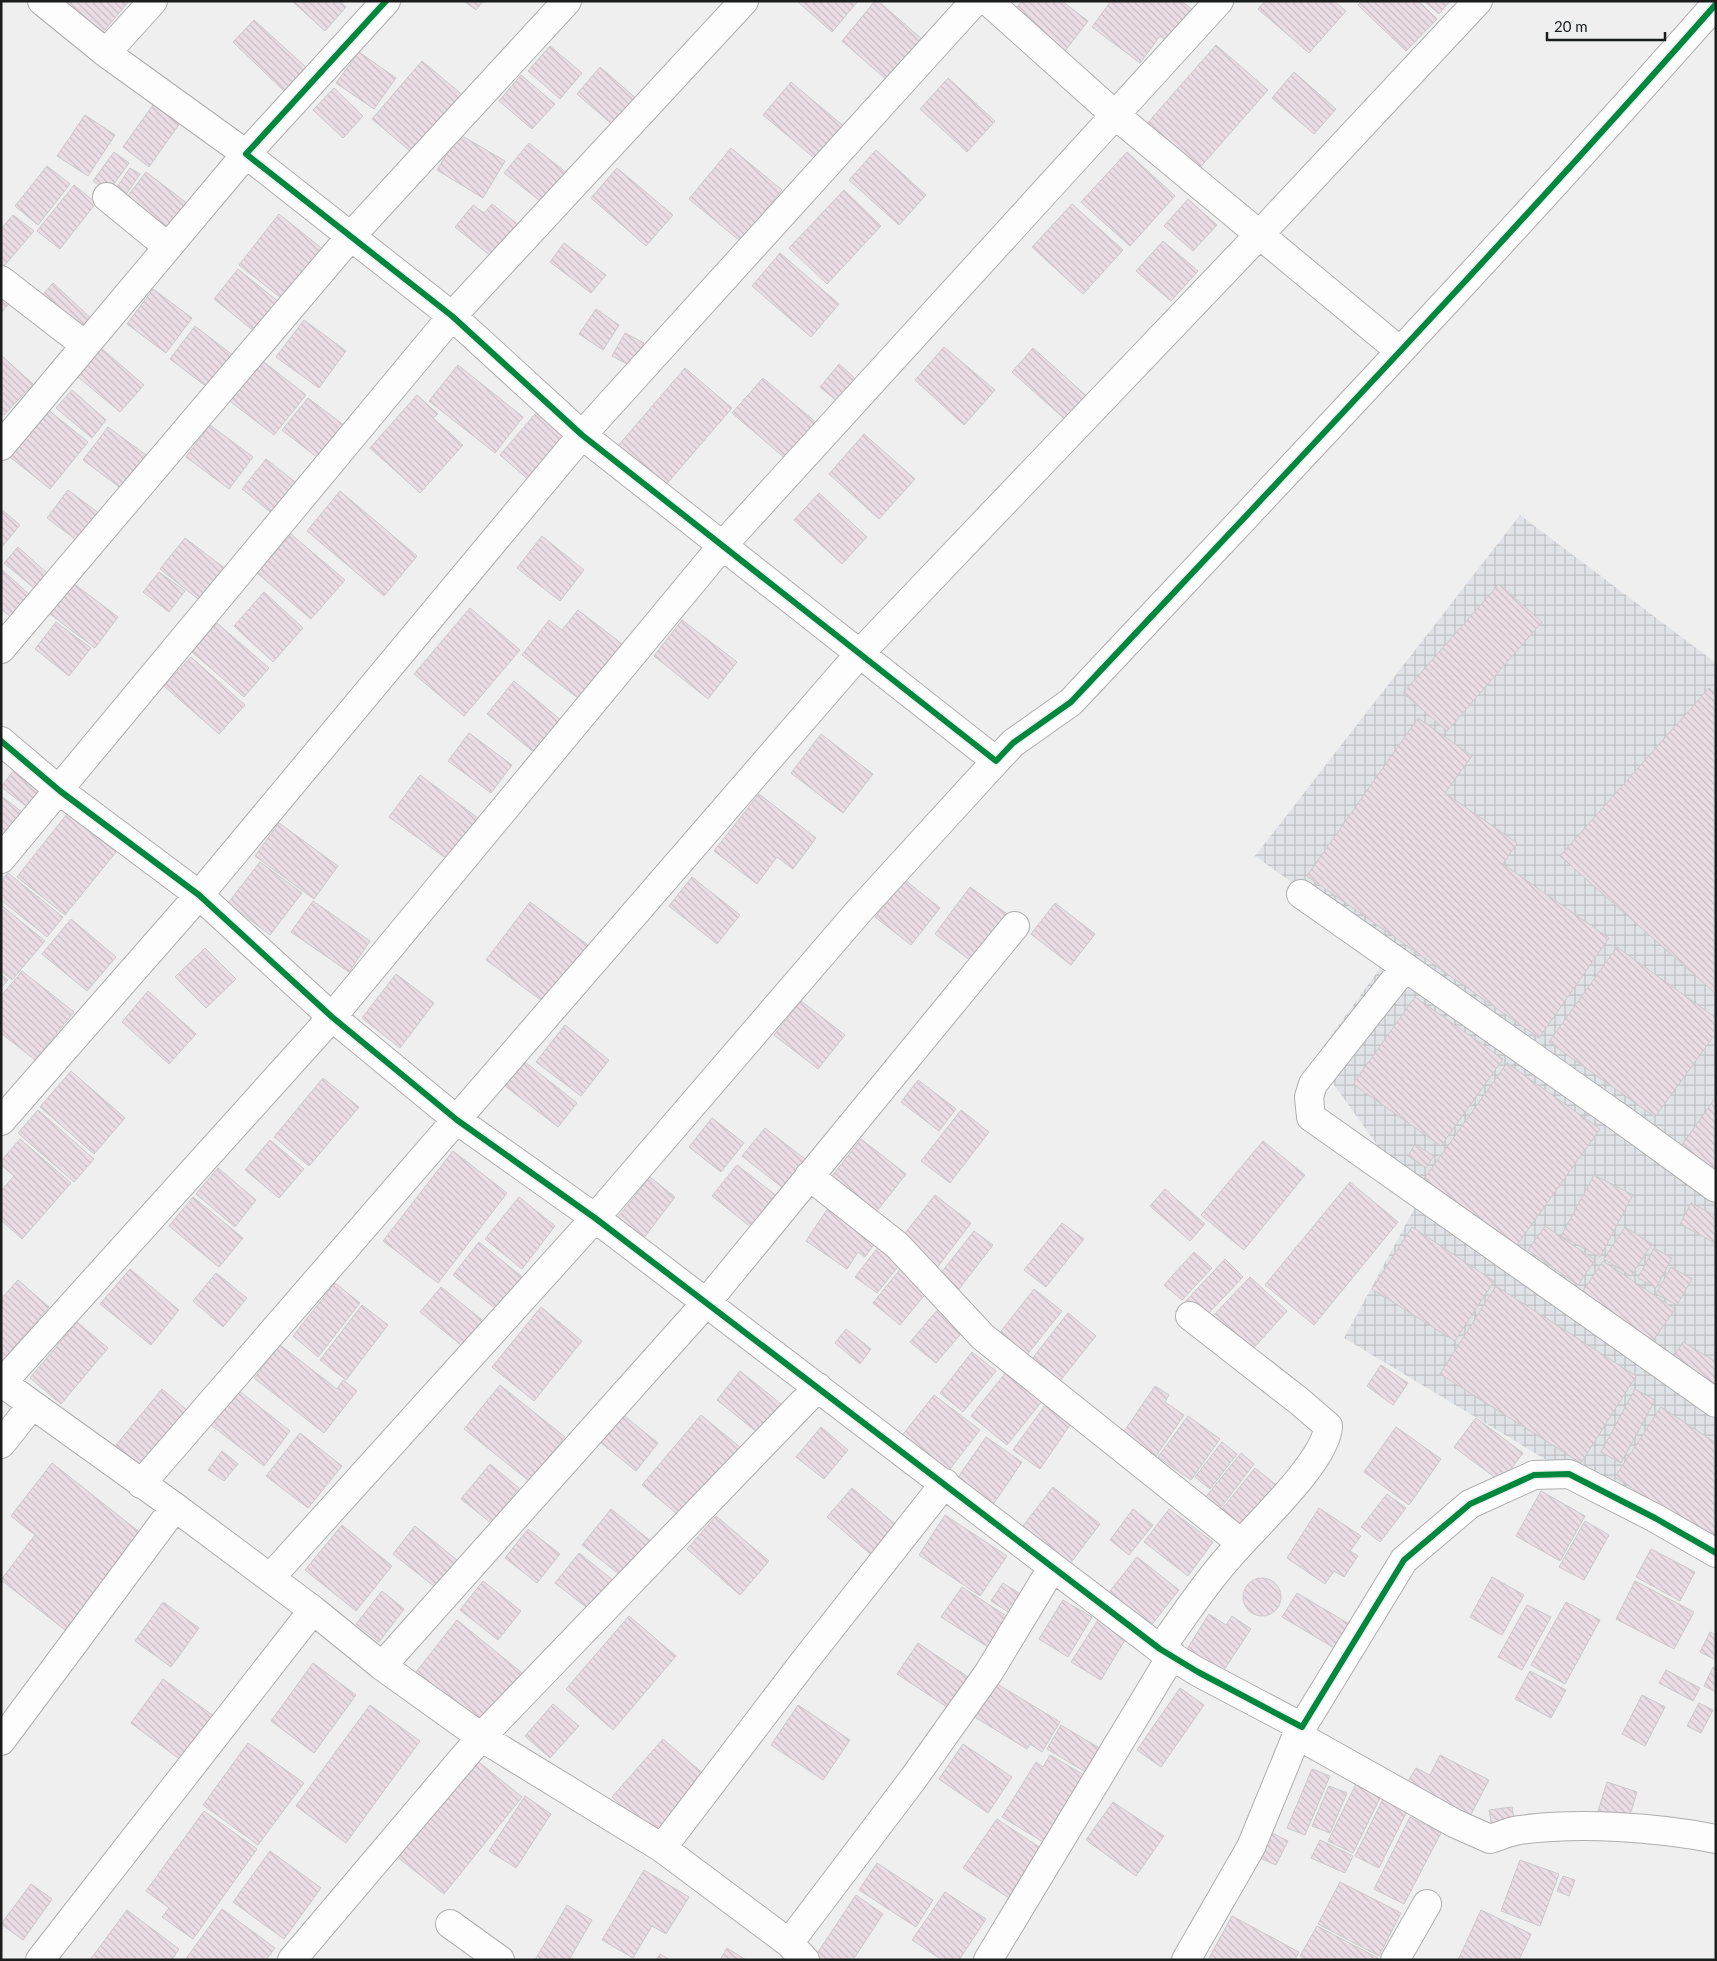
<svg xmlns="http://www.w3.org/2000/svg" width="1717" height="1961" font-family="Lato,sans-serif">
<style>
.industrial{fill:url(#industrial-grid)}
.building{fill:url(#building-back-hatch);stroke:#cac9c9}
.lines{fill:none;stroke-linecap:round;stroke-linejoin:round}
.minor-casing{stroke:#aeaeae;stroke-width:30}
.minor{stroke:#fdfdfd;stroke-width:28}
.cycleway-casing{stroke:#eeeff0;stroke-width:9}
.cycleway{stroke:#00873e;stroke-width:6}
</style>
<defs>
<pattern id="industrial-grid" width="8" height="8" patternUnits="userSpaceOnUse" patternTransform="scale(1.25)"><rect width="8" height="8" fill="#dfe2e6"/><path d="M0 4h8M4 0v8" fill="none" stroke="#bfc1c5"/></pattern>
<pattern id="building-back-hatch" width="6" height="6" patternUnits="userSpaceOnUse" patternTransform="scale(1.25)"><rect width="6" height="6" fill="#ebdde5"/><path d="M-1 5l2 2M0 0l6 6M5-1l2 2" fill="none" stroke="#c9bdc4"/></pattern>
</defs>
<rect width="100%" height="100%" fill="#efefef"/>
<path class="industrial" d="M1520,515L1716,663V1562L1344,1338L1418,1202L1315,1058L1391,953L1255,856Z"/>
<path class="building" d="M55,1H129L98,38Z
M292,1H339L346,7L325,31Z
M464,1H483L476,10Z
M797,1H858L832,32Z
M875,1H878L923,40L888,81L842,41Z
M1022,1H1062L1088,21L1065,51L1014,11Z
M1111,1H1181L1196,12L1172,45L1160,36L1140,63L1092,27Z
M1265,1H1334L1346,11L1309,53L1258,9Z
M1362,1H1419L1437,19L1406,51L1358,5Z
M1424,1H1450L1439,14Z
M254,20L308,69L286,93L233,42Z
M1216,45L1268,90L1197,171L1145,126Z
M550,46L582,73L560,99L528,71Z
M359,52L396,78L374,109L336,83Z
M422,61L466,98L416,156L372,119Z
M600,67L638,100L614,126L577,94Z
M1294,72L1336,109L1314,134L1272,98Z
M521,75L555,104L532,129L499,101Z
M948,78L995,121L967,152L920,109Z
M791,82L847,129L819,162L763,115Z
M334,88L363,116L343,138L313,110Z
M153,105L180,123L149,167L123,147Z
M85,115L115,135L88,176L57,156Z
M459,134L505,161L483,198L437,170Z
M529,143L568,174L544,204L504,173Z
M731,148L782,190L740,241L689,199Z
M876,150L926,195L899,225L849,180Z
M114,152L129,163L108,192L93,181Z
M1127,152L1175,196L1130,246L1081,202Z
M47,166L70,184L38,225L15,206Z
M130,168L140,174L123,199L113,193Z
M617,168L673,215L646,246L591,198Z
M146,172L188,204L166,233L124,201Z
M74,185L96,203L60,249L37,231Z
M844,190L881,226L827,284L789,248Z
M1188,199L1217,225L1193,251L1164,226Z
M492,204L520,226L493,258L455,227L473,205L484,213Z
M1072,204L1123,250L1083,294L1032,247Z
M279,214L325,251L285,301L239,265Z
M13,215L34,231L4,266L1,264V229Z
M1163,241L1198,271L1171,301L1136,271Z
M564,243L606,275L591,293L550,262Z
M780,253L839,304L811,337L752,286Z
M238,269L280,303L255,332L214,299Z
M53,283L93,320L77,336L38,300Z
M153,289L192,318L166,353L127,324Z
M1,292L12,300L1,313Z
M596,309L619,325L603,350L579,334Z
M304,320L346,351L319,388L276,357Z
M195,326L235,357L211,390L170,359Z
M625,333L644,343L631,366L612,356Z
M944,347L995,390L964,425L915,380Z
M101,348L144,385L120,412L78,377Z
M1033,348L1090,399L1069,423L1012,372Z
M1,355L33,384L4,415L1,413Z
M259,358L306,395L274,435L227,399Z
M839,364L858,381L839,403L820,387Z
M458,365L523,417L495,453L429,401Z
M685,368L732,408L664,487L617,447Z
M763,378L818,424L787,460L732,413Z
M72,390L106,420L92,438L56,408Z
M417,395L438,414L433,418L463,445L420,493L370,448Z
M308,398L349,429L323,462L282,430Z
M47,409L88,442L50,489L10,457Z
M536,413L566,438L530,481L500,455Z
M210,425L253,457L229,489L186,457Z
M108,427L146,455L122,489L83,460Z
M864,434L915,479L879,519L829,474Z
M266,459L304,489L280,520L242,489Z
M68,490L100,514L79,542L47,518Z
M340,491L417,556L384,596L307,531Z
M819,493L867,537L842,564L794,520Z
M1,509L20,525L1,548Z
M291,534L345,580L311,619L257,573Z
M542,536L584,570L560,601L517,568Z
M185,538L227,570L202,602L160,569Z
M18,547L47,573L34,588L4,563Z
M1,569L31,596L12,618L1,609Z
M159,572L185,591L169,612L143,592Z
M73,583L118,617L95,648L50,614Z
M1499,584L1542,622L1447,731L1403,693Z
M264,592L303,628L273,662L234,626Z
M470,608L520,650L464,716L414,674Z
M578,610L622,644L579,699L522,655L549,620L562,630Z
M682,620L737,662L708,699L654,656Z
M56,622L91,648L69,676L35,649Z
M217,623L269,668L244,697L192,652Z
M191,657L245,705L219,734L164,686Z
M514,681L562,721L535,753L487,714Z
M1709,688L1716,694V994L1560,856Z
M1418,718L1472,756L1445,793L1517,843L1503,864L1609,938L1539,1038L1307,876Z
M469,733L512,765L491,793L448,761Z
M821,734L873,774L843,813L791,773Z
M15,769L44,791L30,809L1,787Z
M420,775L478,818L447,859L389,817Z
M759,794L816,838L793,869L777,857L757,884L714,851Z
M1,796L22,812L1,839Z
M67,814L116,852L65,915L17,877Z
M279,823L338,866L314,899L255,856Z
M260,862L302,893L270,935L228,903Z
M8,873L63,917L47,937L1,900V881Z
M692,877L740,915L717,944L669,906Z
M905,880L940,908L911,945L875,917Z
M970,887L1010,916L975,964L935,934Z
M313,901L370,941L349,972L291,932Z
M530,902L588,945L545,1003L486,960Z
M1055,903L1095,934L1071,965L1031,934Z
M1,905L45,941L12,980L1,971Z
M71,919L116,957L87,991L42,954Z
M1617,947L1716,1018V1033L1655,1117L1549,1042Z
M205,948L236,979L206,1008L175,977Z
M22,971L74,1012L35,1060L1,1033V996Z
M1,974L8,980L1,988Z
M396,974L434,1003L400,1048L362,1018Z
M148,991L196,1034L169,1064L122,1022Z
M1415,997L1503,1059L1441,1146L1353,1084Z
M801,1001L845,1035L818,1069L774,1035Z
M565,1025L609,1060L581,1096L536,1062Z
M525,1062L577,1103L558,1127L505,1086Z
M1507,1063L1600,1129L1517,1245L1424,1179Z
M71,1071L125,1118L94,1154L40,1107Z
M323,1078L359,1107L309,1166L274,1137Z
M918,1080L956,1109L939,1131L901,1102Z
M1716,1097V1175L1679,1149Z
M38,1110L94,1159L74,1182L18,1133Z
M961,1110L989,1132L950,1183L921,1161Z
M712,1118L744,1143L721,1172L689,1147Z
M765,1128L810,1163L788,1192L742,1156Z
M20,1139L71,1183L22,1239L1,1220V1191L14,1176L1,1165V1161Z
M861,1139L906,1174L870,1220L825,1185Z
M270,1140L304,1169L279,1198L245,1170Z
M1263,1141L1305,1175L1244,1250L1201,1215Z
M1415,1144L1434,1156L1426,1168L1408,1156Z
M453,1151L507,1193L438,1283L383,1241Z
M737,1165L778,1197L753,1229L712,1196Z
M218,1168L256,1200L235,1227L196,1194Z
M1594,1175L1633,1195L1600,1257L1561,1236Z
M650,1177L675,1197L640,1243L614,1222Z
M1350,1182L1398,1222L1314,1325L1265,1285Z
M1165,1189L1205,1224L1190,1241L1150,1206Z
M935,1195L971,1223L936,1269L899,1241Z
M193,1197L243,1238L219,1267L169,1226Z
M519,1197L555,1226L522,1269L485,1239Z
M1691,1203L1716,1216V1236L1713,1242L1680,1224Z
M828,1208L876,1241L865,1257L858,1252L847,1269L806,1241Z
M1062,1223L1084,1239L1046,1287L1024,1270Z
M1545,1226L1595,1260L1578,1285L1528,1250Z
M1412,1227L1494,1281L1455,1341L1372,1289Z
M1625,1227L1652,1244L1631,1276L1604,1259Z
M974,1231L993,1245L956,1293L937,1278Z
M479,1242L526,1280L500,1312L453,1275Z
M879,1246L901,1263L877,1293L855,1277Z
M1654,1248L1672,1258L1656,1288L1638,1278Z
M1194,1252L1212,1268L1182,1300L1164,1285Z
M1225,1259L1243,1277L1203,1319L1185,1302Z
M1603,1261L1675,1309L1653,1341L1581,1294Z
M1671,1267L1692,1279L1677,1305L1656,1294Z
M901,1268L928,1291L900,1325L873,1303Z
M130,1269L179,1310L151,1345L100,1304Z
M216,1273L247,1298L223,1327L193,1301Z
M1250,1277L1287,1311L1250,1352L1212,1317Z
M18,1280L49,1307L1,1362V1299Z
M335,1283L360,1303L318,1357L293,1336Z
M1496,1286L1636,1376L1581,1463L1440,1374Z
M441,1287L486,1323L466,1349L420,1312Z
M1034,1289L1062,1311L1026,1356L998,1335Z
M362,1305L388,1325L346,1380L320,1360Z
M541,1307L582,1341L534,1401L492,1367Z
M939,1308L965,1329L936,1363L910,1342Z
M1068,1313L1096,1336L1055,1387L1027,1365Z
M77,1322L108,1348L61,1404L30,1378Z
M846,1329L871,1349L860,1364L835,1343Z
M1683,1342L1716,1362V1386L1672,1359Z
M280,1345L337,1389L343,1380L357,1391L324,1433L254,1378Z
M972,1352L996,1371L963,1412L940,1393Z
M1381,1365L1408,1383L1393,1405L1367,1386Z
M740,1371L781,1404L758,1433L717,1400Z
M1007,1371L1043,1400L1007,1445L971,1416Z
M500,1385L565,1437L529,1481L464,1429Z
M1155,1386L1169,1395L1165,1402L1184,1415L1156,1456L1123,1433Z
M162,1389L188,1411L138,1471L112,1450Z
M1635,1389L1655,1400L1621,1463L1601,1452Z
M238,1390L290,1431L264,1466L211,1425Z
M934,1395L980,1430L944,1477L897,1442Z
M1046,1404L1072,1422L1040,1469L1013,1450Z
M1661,1407L1716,1443V1543L1615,1477Z
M622,1414L658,1443L636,1471L600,1442Z
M701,1415L741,1448L682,1518L642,1485Z
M1188,1416L1220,1439L1191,1480L1158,1457Z
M1476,1418L1523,1453L1501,1482L1454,1447Z
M821,1427L848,1450L824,1479L796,1457Z
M1396,1427L1441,1459L1409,1505L1364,1472Z
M300,1433L342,1466L308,1508L266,1476Z
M986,1437L1022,1462L990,1509L954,1483Z
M1222,1442L1237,1454L1210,1489L1195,1477Z
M222,1451L238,1464L224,1481L208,1470Z
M1241,1453L1254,1464L1219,1510L1204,1499Z
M52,1463L142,1534L65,1630L1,1580L35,1535L11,1516Z
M490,1464L519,1488L491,1523L461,1499Z
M1255,1468L1280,1488L1244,1534L1218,1514Z
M1053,1487L1100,1524L1067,1568L1019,1531Z
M852,1488L901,1529L876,1559L827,1517Z
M1541,1491L1585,1516L1560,1561L1516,1536Z
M1387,1494L1406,1508L1380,1542L1361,1527Z
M1319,1508L1361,1536L1350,1551L1358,1556L1344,1577L1334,1571L1325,1584L1287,1558Z
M611,1509L652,1542L624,1578L582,1545Z
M1133,1509L1153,1525L1129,1555L1110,1540Z
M1169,1509L1213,1542L1188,1576L1144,1542Z
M945,1515L1007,1556L980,1596L919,1555Z
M716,1516L769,1561L740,1595L687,1549Z
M1585,1521L1609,1535L1584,1580L1559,1567Z
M342,1525L392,1566L356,1611L305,1570Z
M415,1526L457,1560L435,1587L393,1554Z
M528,1529L560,1554L537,1583L505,1558Z
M1651,1549L1695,1572L1680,1601L1636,1577Z
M579,1553L619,1585L595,1614L555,1583Z
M1137,1557L1179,1590L1150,1627L1103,1600Z
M1492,1577L1524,1595L1502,1635L1470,1617Z
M1243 1597a19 19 0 1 1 38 0a19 19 0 1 1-38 0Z
M483,1581L521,1611L498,1640L460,1610Z
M1635,1581L1694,1612L1674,1649L1616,1619Z
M1003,1583L1028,1599L1016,1617L991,1601Z
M962,1587L1008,1617L988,1647L941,1617Z
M382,1591L404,1609L379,1642L356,1624Z
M1297,1593L1351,1625L1336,1649L1282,1617Z
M1063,1600L1092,1617L1068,1657L1039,1639Z
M163,1602L199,1628L171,1667L135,1641Z
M1566,1602L1600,1620L1565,1684L1531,1665Z
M1527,1605L1551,1617L1522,1670L1498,1657Z
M1209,1614L1226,1625L1232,1616L1251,1629L1220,1676L1184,1654Z
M629,1616L676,1656L613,1730L566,1689Z
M457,1620L527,1677L487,1728L416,1672Z
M1098,1620L1126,1638L1101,1680L1071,1662Z
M1710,1632L1716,1635V1660L1700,1652Z
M918,1643L968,1677L947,1707L897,1674Z
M313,1663L356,1695L314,1753L271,1721Z
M1713,1667L1716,1669V1692L1704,1686Z
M1666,1670L1700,1688L1693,1701L1659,1683Z
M1530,1671L1566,1690L1551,1718L1515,1699Z
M163,1679L215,1717L182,1761L131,1723Z
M994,1682L1060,1722L1042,1752L1030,1744L1027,1749L973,1716Z
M1180,1688L1204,1705L1161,1767L1137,1750Z
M1642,1695L1665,1707L1645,1746L1622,1734Z
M1699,1703L1713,1710L1701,1733L1687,1726Z
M553,1704L579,1726L550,1758L525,1736Z
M370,1705L420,1741L346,1843L296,1806Z
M798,1705L850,1740L823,1780L771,1745Z
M1061,1725L1101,1749L1087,1773L1047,1749Z
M663,1739L706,1776L655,1835L612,1797Z
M248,1743L304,1783L258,1845L203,1805Z
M963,1744L1012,1777L988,1813L939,1779Z
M1050,1755L1089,1778L1048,1845L1002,1817L1036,1762L1043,1767Z
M1440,1755L1489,1780L1468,1820L1407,1783L1416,1768L1430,1775Z
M474,1758L522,1797L444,1894L396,1856Z
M1312,1769L1330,1776L1305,1835L1287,1828Z
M1357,1782L1382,1794L1353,1853L1328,1841Z
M1607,1782L1637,1792L1626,1828L1596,1818Z
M1329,1786L1347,1793L1330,1833L1312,1826Z
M525,1796L551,1814L516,1868L489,1851Z
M1384,1797L1408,1809L1379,1868L1355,1856Z
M1113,1802L1164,1836L1136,1876L1086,1840Z
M1512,1807L1516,1830L1493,1833L1489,1810Z
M204,1811L257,1849L193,1939L162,1917L169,1908L146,1891Z
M1410,1817L1441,1833L1404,1904L1374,1889Z
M997,1819L1045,1851L1012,1900L963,1868Z
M1272,1833L1288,1841L1276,1865L1260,1858Z
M1320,1840L1353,1856L1345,1873L1311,1858Z
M270,1851L321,1888L284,1939L233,1902Z
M1520,1860L1559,1874L1540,1926L1501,1911Z
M877,1863L933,1900L916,1927L859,1890Z
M644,1870L689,1897L666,1934L652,1926L633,1958L602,1940Z
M1563,1876L1575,1880L1569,1896L1557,1891Z
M1340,1882L1401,1913L1379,1956L1318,1924Z
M31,1884L52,1899L23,1940L1,1924Z
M945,1892L986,1919L959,1960H942L912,1940Z
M856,1895L883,1914L853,1960H823L816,1955Z
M567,1905L592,1920L569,1960H535Z
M222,1909L275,1948L266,1960H185Z
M127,1910L179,1949L172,1960H90Z
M1481,1910L1531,1934L1519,1960H1458Z
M1232,1916L1299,1952L1295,1960H1208Z
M1317,1926L1378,1958L1377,1960H1307L1300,1956Z
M727,1948L746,1960H720Z
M660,1954L670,1960H656Z"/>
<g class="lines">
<g class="minor-casing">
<path id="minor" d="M386,1L246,154L452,316L582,435L996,761L1013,743L1071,702C1288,471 1506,242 1716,4
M988,1L1114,114L1400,351
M106,53L153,1
M107,197L168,247
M1,280L85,345
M1,446L246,154L106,53L42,1
M1,649L351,236L567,1
M1,741L60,791L199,895L332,1017L457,1120L595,1218L1160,1649L1198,1672L1302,1727L1404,1560L1470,1504L1534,1475L1569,1474L1655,1518L1716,1553
M1,859L452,316L744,1
M1301,894L1624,1121L1716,1188
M1405,967L1313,1084L1309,1097L1311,1117L1716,1403
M1,1121L199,895L582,435L975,1
M809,1176L897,1245L983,1337L1241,1543
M1,1382L175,1507L313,1610L382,1666L481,1737L662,1848L789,1943L805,1960
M2,1383L332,1017L722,546L1219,1
M1,1444L32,1405
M141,1484L861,652L1259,235L1478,1
M270,1578L595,1218L859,911L996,761
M1160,1649C1182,1619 1203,1586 1228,1558C1252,1529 1327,1461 1328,1426L1299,1401L1190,1316
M382,1666L705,1304L1015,926
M1302,1727L1297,1735L1454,1823L1490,1839C1500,1836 1510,1831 1520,1830C1579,1822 1657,1827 1716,1839
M1,1741L175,1507
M662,1848L803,1663L945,1483
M450,1924L500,1960
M789,1943L913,1779L989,1672L1052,1568
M40,1960L313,1610
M292,1960L481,1737L818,1387
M988,1960L1172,1655
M1186,1960L1251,1847L1297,1735
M1395,1960L1427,1904"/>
</g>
<use href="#minor" class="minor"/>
<g class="cycleway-casing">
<path id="cycleway" d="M386,1L246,154L452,316L582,435L996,761L1013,743L1071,702C1288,471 1506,242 1716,4
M1,741L60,791L199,895L332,1017L457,1120L595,1218L1160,1649L1198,1672L1302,1727L1404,1560L1470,1504L1534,1475L1569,1474L1655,1518L1716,1553"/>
</g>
<use href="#cycleway" class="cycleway"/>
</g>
<rect width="1717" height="1961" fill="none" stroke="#1b1c1c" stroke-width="5"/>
<path d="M1547 32v8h118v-8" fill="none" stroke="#1b1c1c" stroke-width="2.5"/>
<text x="1554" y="32" font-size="15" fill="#1b1c1c" stroke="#eeeff0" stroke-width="4" paint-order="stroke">20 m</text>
</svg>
